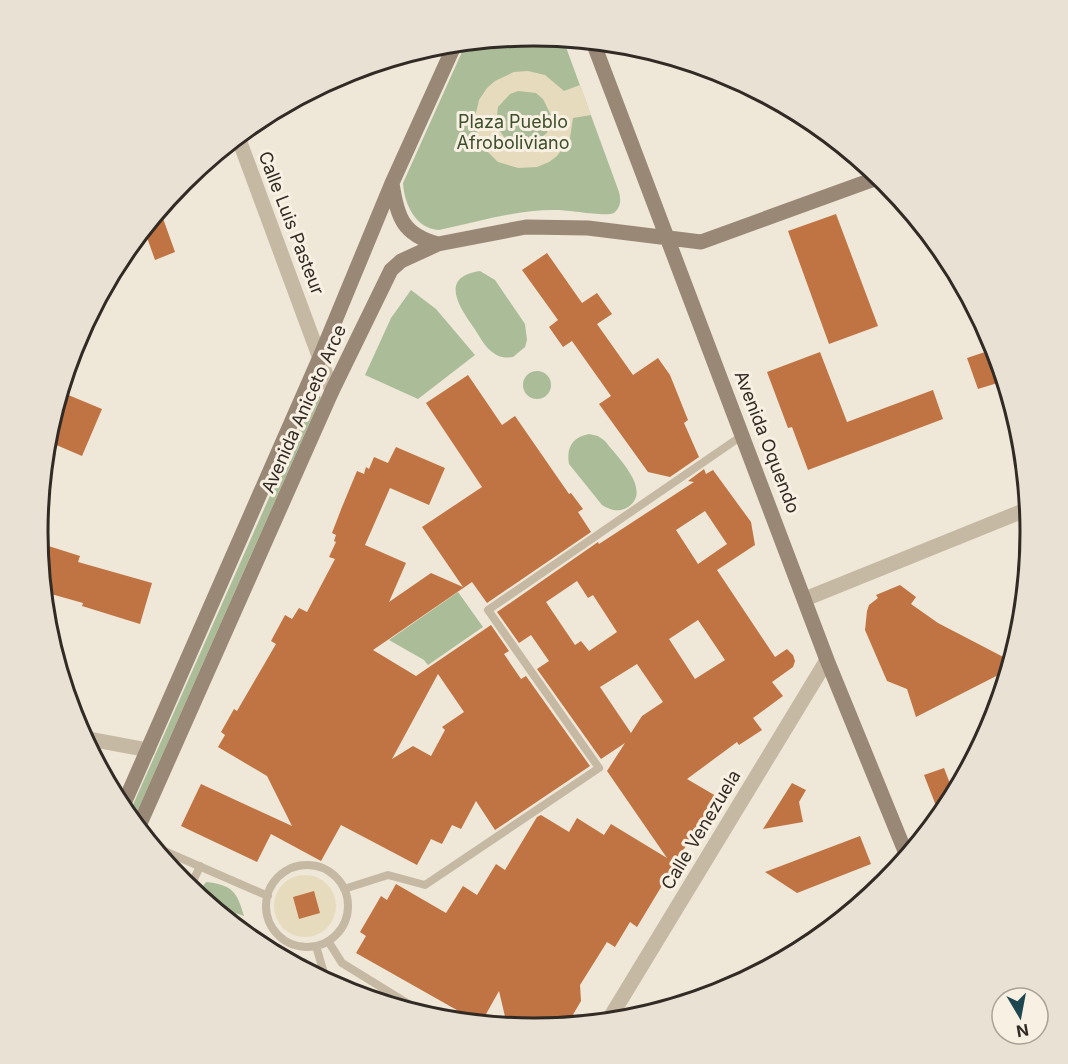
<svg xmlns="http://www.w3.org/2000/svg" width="1068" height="1064" font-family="Inter,sans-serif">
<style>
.green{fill:#abbd98}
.plaza{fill:#e7dbbe;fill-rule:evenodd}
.building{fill:#c17443;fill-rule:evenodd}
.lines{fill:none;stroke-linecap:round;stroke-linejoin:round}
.service{stroke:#c6b9a4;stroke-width:8}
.minor{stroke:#c6b9a4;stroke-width:15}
.secondary{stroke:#9a8876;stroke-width:15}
.labels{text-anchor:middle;stroke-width:6;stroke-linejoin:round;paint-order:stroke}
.park-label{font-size:18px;fill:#3c4f2a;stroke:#f8f1e3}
.street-label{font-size:18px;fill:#322b25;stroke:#f8f1e3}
.rim{fill:none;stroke:#322b25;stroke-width:3}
</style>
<rect width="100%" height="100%" fill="#efe7d7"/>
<path class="green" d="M534,36L563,39L619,192C621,200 621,207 614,213C606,217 569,210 558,210C518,209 478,222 439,230C416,229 404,204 403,183L466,43Z
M480,271L495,280L525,324L527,340L525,347L513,357C506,358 501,358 495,354C485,348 480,337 474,328C460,308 438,277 480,271Z
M411,290L436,309L475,355L418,399L365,375L391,318Z
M523 385a14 14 0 1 1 28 0a14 14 0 1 1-28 0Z
M315,394L321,397L133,821L128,816Z
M589,434L598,436L605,441C617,457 653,490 628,507C619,513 610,510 602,505L569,464C566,447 573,437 589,434Z
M458,592L483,627L428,665L424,660L389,640Z
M206,882C233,885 237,892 244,916L223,909L221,914L197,894Z
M254,931C271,945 285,954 307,959L302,968L258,944L251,938Z"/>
<path class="plaza" d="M528,71L545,75L564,91L580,85L591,115L573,118L570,138L557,156L549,162L537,167L518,168L498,162L486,150L478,137L475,117L479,100L487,88L495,81L514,72ZM518,91L536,93L543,99L551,115L547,133L532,144L523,145L506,140L496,125L498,107L510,94Z
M274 906a31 31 0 1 1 62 0a31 31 0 1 1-62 0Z"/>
<path class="building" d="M160,210L175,252L155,260L144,229Z
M836,214L878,326L829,344L788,231Z
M547,253L582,303L597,293L612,314L597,324L633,375L658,358L670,375L688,420L684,423L699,457L670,477L648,472L599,404L611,396L572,341L563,347L549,327L558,320L522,270Z
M994,349L1004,381L978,389L967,358Z
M820,352L847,422L933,390L943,419L808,470L792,427L788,428L767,372Z
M468,375L502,425L515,416L569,494L571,493L583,509L578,512L591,532L487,603L472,582L373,650L416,676L491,625L509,651L504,654L521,679L526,676L590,766L495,830L476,801L461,829L452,825L442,844L431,839L417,865L341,825L321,861L271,834L257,862L181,826L201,784L292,826L267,776L218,747L225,735L221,732L234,709L237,711L276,644L271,641L285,615L292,619L299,608L307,612L335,559L329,557L336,542L334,541L336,535L332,533L342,507L357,471L364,474L366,467L369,469L374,457L388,463L396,447L445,468L429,505L390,488L365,545L406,563L389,602L431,573L463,587L422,527L482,487L426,403ZM438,674L464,712L442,727L445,730L431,756L413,746L392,759Z
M61,392L102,409L82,456L47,441Z
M704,469L706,474L713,470L751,522L755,545L717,570L775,657L787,649L793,655L795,661L793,667L772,682L783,696L753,718L762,730L739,745L737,742L687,779L716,796L637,927L630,922L615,947L607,942L580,985L581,1001L567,1025L534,1028L507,1025L499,991L481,1023L478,1022L356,953L366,936L360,932L381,896L387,900L396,884L446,913L463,886L477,895L496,864L505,870L537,817L541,815L569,832L577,818L604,835L611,824L667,858L607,771L625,743L601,759L537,669L549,661L531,635L519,643L497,612L598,542L599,544L694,482L688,481ZM705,511L727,544L698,564L676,530ZM577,581L588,598L593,595L617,632L589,651L581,641L575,645L546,602ZM698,620L725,660L695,679L669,639ZM637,664L663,702L642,716L631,733L600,687Z
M39,543L80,556L78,562L152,583L140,624L82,606L83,603L44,592Z
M900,585L916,597L911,604L938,623L1011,661L1008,670L916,717L907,689L887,681L865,630L867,611L869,605L878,598L876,595Z
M944,768L954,794L940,816L924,775Z
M792,783L806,790L799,802L803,822L763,829Z
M860,836L871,864L797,893L765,872Z
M314,891L320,913L299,919L293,897Z"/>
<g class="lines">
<path class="service" d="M153,846L268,896
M266 906a41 41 0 1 1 82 0a41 41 0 1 1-82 0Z
M190,888L200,866
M344,889L388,875L425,885L599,768L488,610L743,435
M328,941L342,963L428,1016
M316,946L326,980"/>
<path class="minor" d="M238,137L332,391
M805,599L1028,509
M84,738L148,750
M608,1021L827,660"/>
<path class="secondary" d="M593,42L827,660L907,856
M392,183C397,217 403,235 438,244
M122,808L320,357L392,183L455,44
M138,828L332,391L391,270L401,261L438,244L526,227L588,228L701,242L880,177"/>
</g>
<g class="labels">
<g class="park-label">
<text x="513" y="128">Plaza Pueblo<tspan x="513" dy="21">Afroboliviano</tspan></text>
</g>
<g class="street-label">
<text transform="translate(291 223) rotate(69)" y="6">Calle Luis Pasteur</text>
<text transform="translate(304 409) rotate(-66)" y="6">Avenida Aniceto Arce</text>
<text transform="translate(767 442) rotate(69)" y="6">Avenida Oquendo</text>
<text transform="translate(701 830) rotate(-59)" y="6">Calle Venezuela</text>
</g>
</g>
<path d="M0 0H1068V1064H0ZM48 532a486 486 0 1 1 972 0a486 486 0 1 1-972 0Z" fill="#e8e1d4" fill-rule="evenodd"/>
<path class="rim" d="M48 532a486 486 0 1 1 972 0a486 486 0 1 1-972 0Z"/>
<g transform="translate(1020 1016) rotate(170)"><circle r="28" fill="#f8f1e3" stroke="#a9a297" stroke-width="1.5"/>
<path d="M0-4.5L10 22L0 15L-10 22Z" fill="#1d4651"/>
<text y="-9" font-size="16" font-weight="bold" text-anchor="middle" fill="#322b25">N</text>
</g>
</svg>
